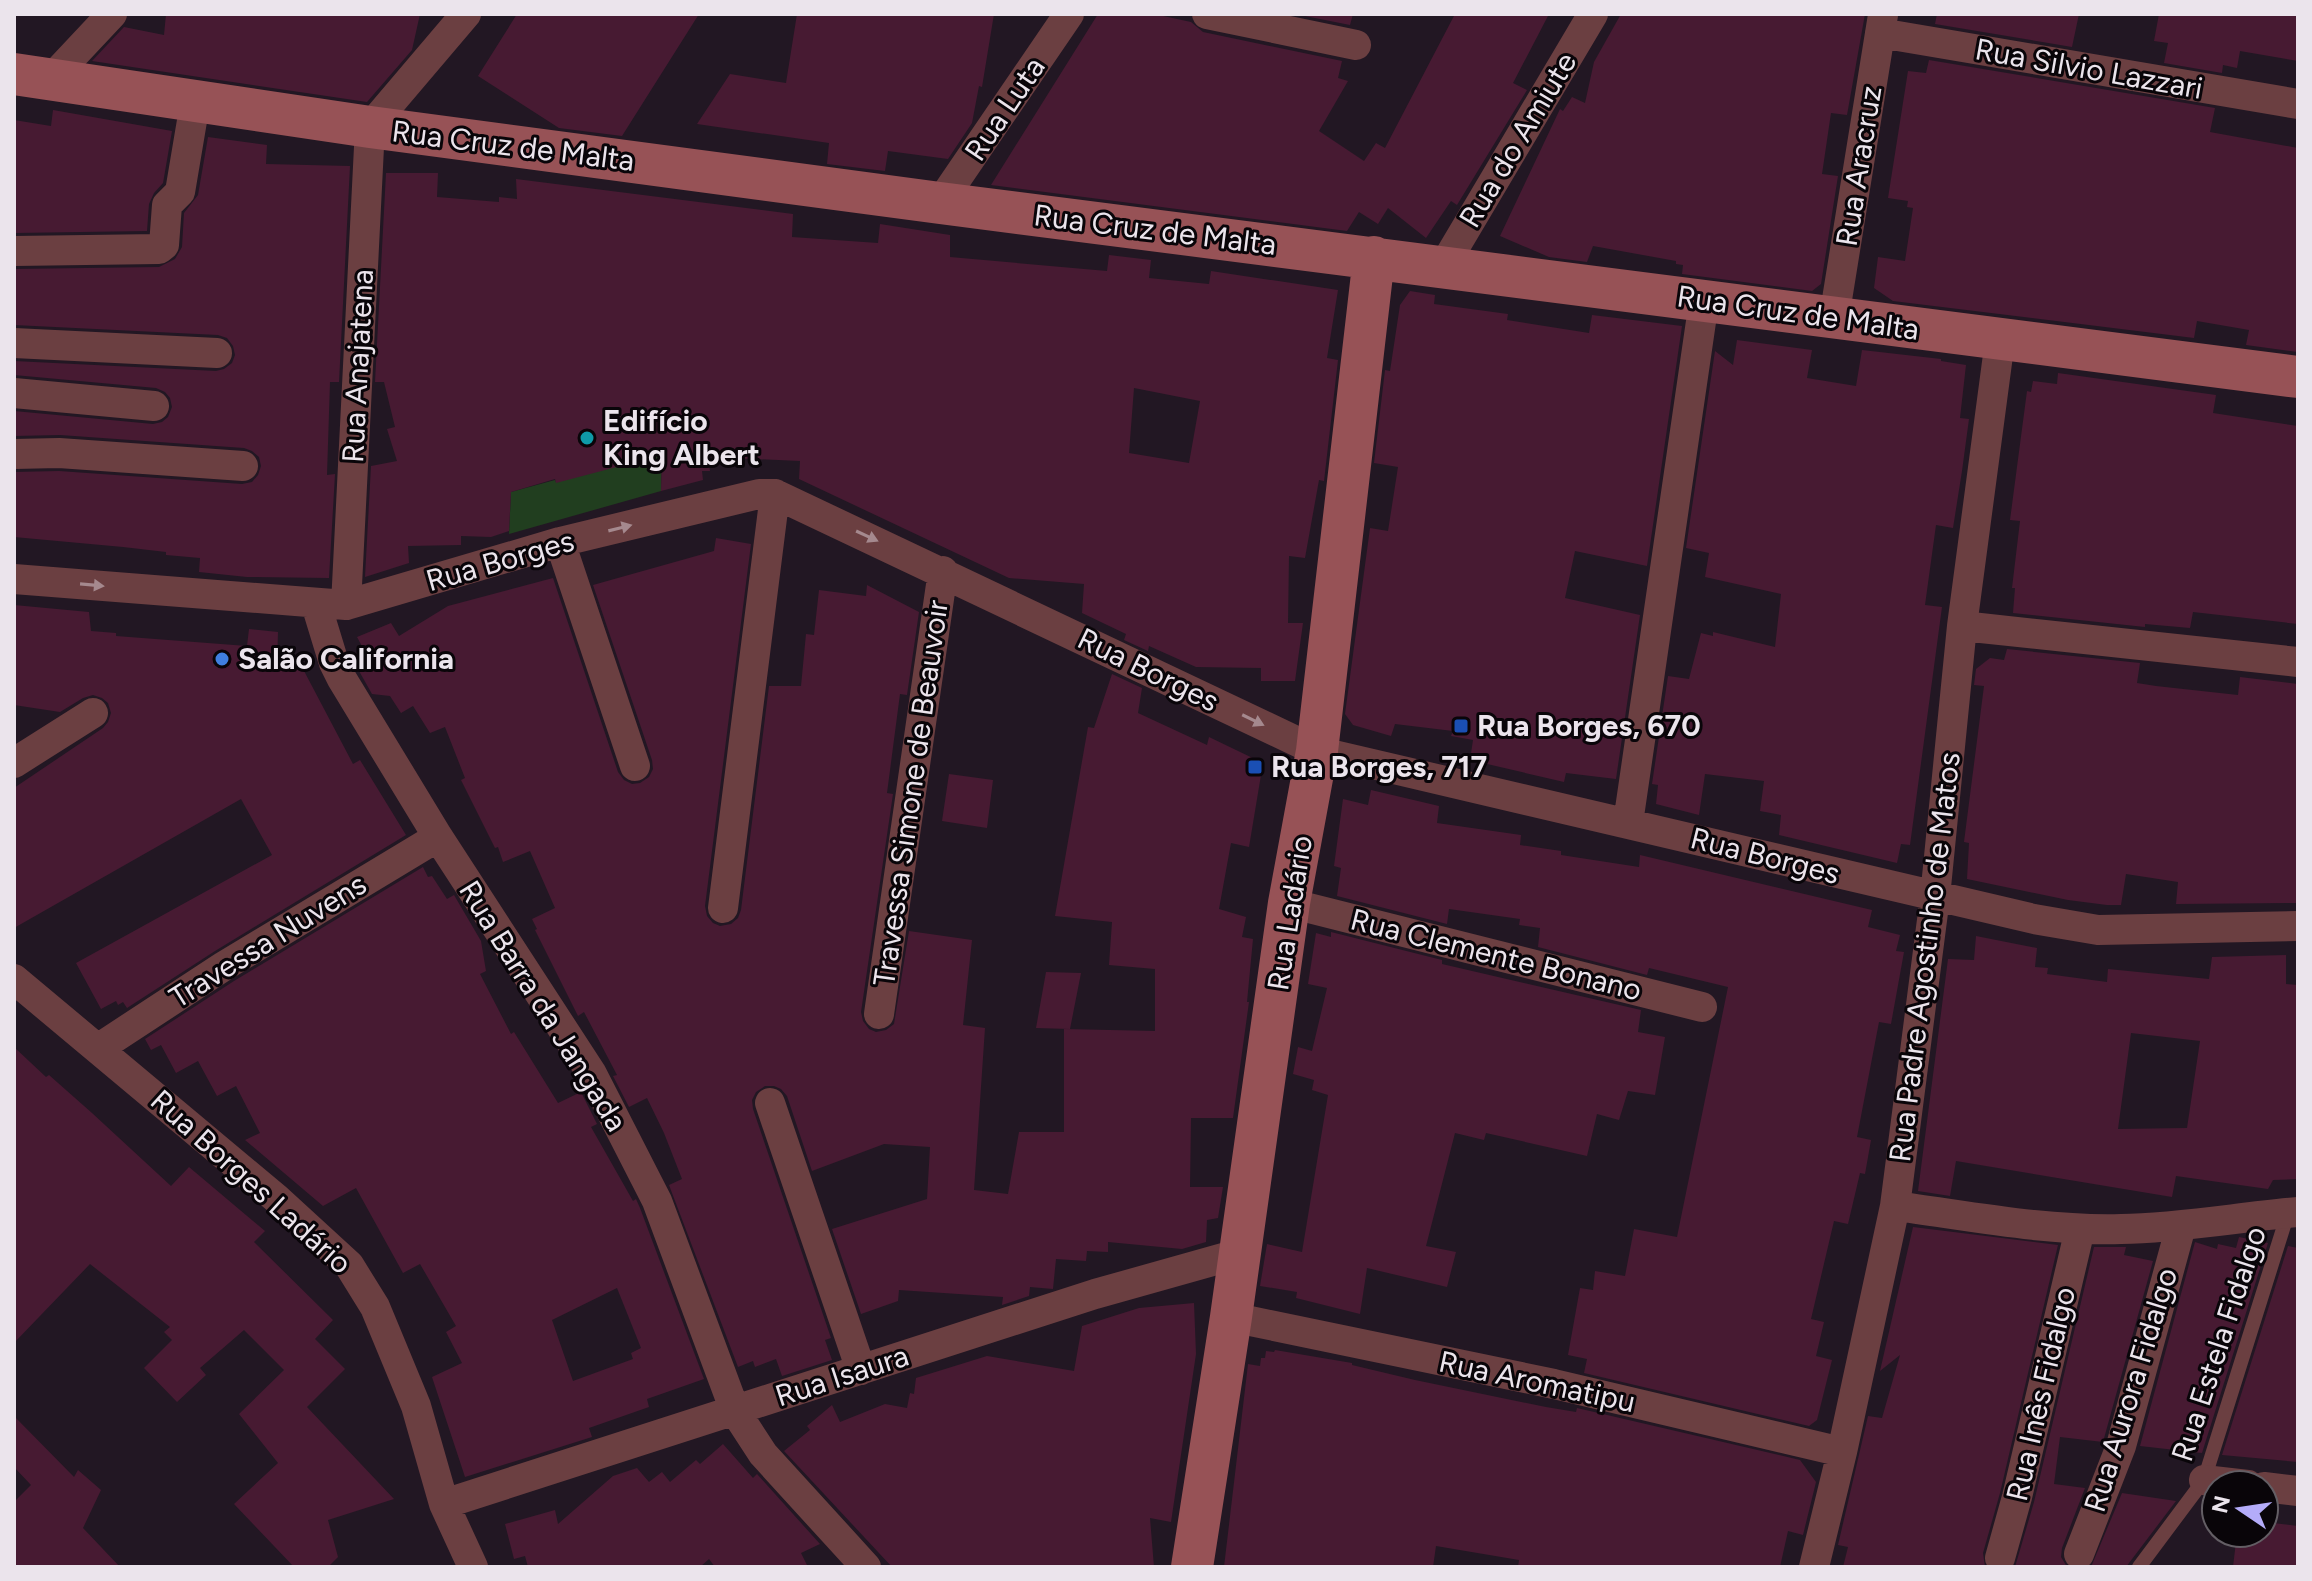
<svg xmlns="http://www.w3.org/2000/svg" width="2312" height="1581" font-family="Figtree,sans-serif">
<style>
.green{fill:#213e1f}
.building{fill:#471a32;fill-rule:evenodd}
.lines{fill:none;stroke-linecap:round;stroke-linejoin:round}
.lane{stroke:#6b3f41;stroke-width:14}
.street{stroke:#6b3f41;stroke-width:30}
.secondary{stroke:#975256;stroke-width:42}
.oneway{fill:#a5898e}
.culture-dot{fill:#0f9aa8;stroke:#090509;stroke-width:3}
.shop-dot{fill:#3f7fe0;stroke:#090509;stroke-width:3}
.transit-dot{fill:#1a4fb4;stroke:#090509;stroke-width:3}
.labels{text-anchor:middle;stroke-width:6;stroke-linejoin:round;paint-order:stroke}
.street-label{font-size:30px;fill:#ebe4ec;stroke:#090509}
.poi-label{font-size:30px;font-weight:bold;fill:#ebe4ec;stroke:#090509;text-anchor:start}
</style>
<rect width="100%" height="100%" fill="#221723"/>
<path class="green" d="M662,452L661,491L509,534L511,492L555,480L556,482Z"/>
<path class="building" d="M166,14H420L412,50L367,102L92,61L124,27L164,35Z
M517,14H699L622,136L559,128L478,76Z
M797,14H994L982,87L979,86L972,123L948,159L888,151L885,171L827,164L829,143L697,124L730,74L786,83Z
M1098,14H1154L1191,22L1203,32L1342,61L1338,78L1348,81L1319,131L1364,161L1376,143L1385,148L1455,14H1549L1513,83L1527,90L1457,205L1451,201L1426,238L1388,208L1378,224L1359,212L1347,231L991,185Z
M1295,14H1353L1350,25Z
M1621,14H1865L1847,115L1831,113L1822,174L1838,176L1821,284L1812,291L1682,274L1683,265L1676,264V261L1593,246L1587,262L1549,257L1500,236L1560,109L1563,111L1572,97L1585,103L1594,62Z
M1937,14H2079L2072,47L1935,24Z
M2159,14H2298V61L2240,51L2237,68L2223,65L2222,73L2164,63L2168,43L2154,41Z
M1929,60L2215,108L2210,132L2298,148V352L2246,345L2249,330L2197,321L2194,338L1893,301L1874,288L1878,257L1905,261L1913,208L1907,207L1908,201L1888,198L1908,71L1926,73Z
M53,110L172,131L163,183L154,193L149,204L147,231L14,233V120L51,126Z
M208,137L267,145L266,164L350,166L339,382H330L327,475L335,474L329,578L247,577L199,572L200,558L166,555V552L123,547L14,537V472L59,471L242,484L252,482L258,475L261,466L259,457L252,451L244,448L60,435L14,436V411L153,424L162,422L168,417L172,407L170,398L165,392L156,388L14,375V361L216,371L224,369L232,363L235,355L233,346L227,338L218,335L14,325V269L159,267L175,259L182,247L184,213L198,195Z
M386,173H438L437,197L499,202V197L517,199L516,179L793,214L792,237L878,243L880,224L950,235V257L1107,271L1109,255L1151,260L1149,278L1209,284L1211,271L1338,290L1327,358L1338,360L1324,481L1319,480L1305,558L1289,556L1288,623H1303L1295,681H1261V668L1196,667L1149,646L1148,651L1124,640L1126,634L1082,613L1084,584L1009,578L799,479L800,461L708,457L710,471H702L703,480L661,491L662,455L556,483L555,479L511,492L509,531L491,537L461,536V545L408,546L409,563L365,577L371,466L397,461L387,429L395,427L384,382H375ZM1134,388L1200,401L1189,463L1129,453Z
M1410,291L1435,295L1434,304L1508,314L1507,320L1589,333L1592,315L1682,326L1647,566L1575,551L1565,598L1640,615L1616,779L1566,773L1564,782L1470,760L1473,740L1451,736L1453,731L1395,724L1391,736L1353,725L1345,714L1370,528L1388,531L1398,467L1374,463L1385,370L1390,371L1400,305Z
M1737,340L1812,350L1807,378L1856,386L1862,350L1941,359V361L1966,365L1960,418L1969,419L1962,471L1953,528L1936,525L1925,605L1942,607L1910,845L1901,844L1897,863L1779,835L1781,815L1760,811L1764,781L1705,774L1699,815L1656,804L1658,785L1652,784L1668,676L1689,679L1701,633L1713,636V632L1775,647L1781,594L1705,577L1709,553L1686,548L1715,351L1733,365Z
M2058,373L2216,395L2213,413L2298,426V624L2193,612L2190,628L2145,624V627L2013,613L2015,588H2012L2020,521L2010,520L2027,391L2031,392L2033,381L2057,384Z
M716,538L751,544L705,906L707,916L713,923L720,926L731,924L738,918L741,910L769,686H801L806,634L814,635L819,590L866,596L867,585L919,612L907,695L900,694L887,793L893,794L861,1012L863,1021L869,1029L876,1032L886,1030L894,1024L909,931L972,940L963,1025L985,1028L974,1190L1008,1194L1019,1132H1064V1029L1155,1031V969L1109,965L1112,922L1055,916L1088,727L1094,728L1112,674L1142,688L1138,713L1207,745L1209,737L1263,763L1249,847L1231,843L1219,909L1246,917L1242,937L1253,939L1247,1002H1249L1233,1118H1191L1190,1187H1223L1218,1218L1207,1220L1206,1242L1182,1249L1108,1242V1252L1087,1251L1086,1261L1056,1259L1053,1289L1030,1287L1029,1296L1002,1305L1003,1297L899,1290L898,1301L861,1314L832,1229L927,1199L930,1147L884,1144L812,1171L787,1096L781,1089L774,1086H765L756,1092L752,1100L753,1109L831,1338L825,1340L832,1360L782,1376L776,1359L755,1367L753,1361L738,1367L669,1185L682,1179L664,1133L647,1098L629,1107L613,1076L617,1075L584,1012L578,1016L535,930L537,929L532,919L555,908L530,851L503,862L498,847L495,848L461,780L465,778L445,727L430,733L413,706L401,713L390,696L372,694L350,655L364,650L357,637L391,623L399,636L448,606L553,578L618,772L624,780L632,784L640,783L649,777L653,769L652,760L593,585L714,551Z
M14,605L89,612L91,631L116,633V636L247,646L249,629L278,632L277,667L303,669L353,764L360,760L406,835L215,951L127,1008L123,1002L118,1005L116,1001L101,1009L76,963L272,855L241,799L14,928V788L103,728L108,722L111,713L108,703L102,698L93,695L83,698L60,712L14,705Z
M2007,649L2140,663L2137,683L2156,686L2238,695L2240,677L2298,684V883L2296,903L2176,904L2178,882L2126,874L2121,905H2107L2068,900L1967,879L1969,843L1964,842L1984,686L1974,685L1976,669L1990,658L2004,660Z
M949,774L993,780L987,828L942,821Z
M1371,790L1439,806L1437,823L1521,835L1520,845L1561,851V855L1639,867L1640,855L1872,910L1868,927L1900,935L1896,951L1904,952L1891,1024L1879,1022L1857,1137L1871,1140L1865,1174L1860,1173L1848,1224L1834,1221L1811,1319L1824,1322L1816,1356L1832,1360L1817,1420L1809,1426L1584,1373L1587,1359L1568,1355L1580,1288L1593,1290L1595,1271L1625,1276L1634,1229L1677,1237L1728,987L1649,968L1647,975L1538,947L1540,928L1519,925L1520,919L1449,909L1447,924L1337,896L1341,868L1334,866L1343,799L1368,805Z
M423,867L428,877L432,876L447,899L454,895L481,941L486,971L480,974L511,1034L514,1032L558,1103L581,1092L597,1124L591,1127L633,1201L636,1199L640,1208L704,1379L647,1399L649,1407L589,1428L592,1437L465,1477L432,1377L462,1363L446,1332L456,1326L420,1264L403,1273L356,1188L323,1206L245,1140L260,1133L236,1086L217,1096L198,1061L176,1073L161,1045L151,1050L145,1039L234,981ZM617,1288L641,1348L631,1353L633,1359L573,1381L552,1320Z
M1331,932L1442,960V964L1641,1010L1638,1032L1665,1037L1655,1095L1628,1091L1619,1120L1597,1114L1587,1156L1486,1133L1484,1140L1455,1133L1426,1246L1456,1252L1447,1287L1367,1268L1360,1314L1296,1298L1297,1292L1260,1286L1267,1244L1302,1252L1328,1095L1312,1090L1314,1080L1293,1074L1298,1047L1312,1051L1327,988L1308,984L1316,933L1331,937Z
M1976,936L2037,948L2035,967L2048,968L2047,974L2107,982L2108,969L2209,979L2212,957L2286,955V984L2298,985V1179L2273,1180L2268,1189L2176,1176L2172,1197L1956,1161L1950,1196L1918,1191L1948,959L1974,960ZM2131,1033L2200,1041L2187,1128L2118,1129Z
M1046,972L1081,973L1070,1029L1036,1028Z
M14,1047L46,1077L49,1075L92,1113L171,1186L189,1167L265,1231L254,1242L333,1320L315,1339L345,1369L307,1407L394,1499L328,1520L338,1557L328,1567H294L234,1504L278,1463L239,1414L284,1370L244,1330L200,1368L206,1375L177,1402L144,1368L172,1340L164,1332L170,1327L90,1264L14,1343Z
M1913,1227L2058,1245L2000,1493L1983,1553L1985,1567H1843L1848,1547L1838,1545L1868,1416L1882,1418L1900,1355L1880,1371Z
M2239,1237L2268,1243L2202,1453L2140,1446L2195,1242L2217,1249L2218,1244L2236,1248Z
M2288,1246L2298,1248V1462L2222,1455Z
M2094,1247H2126L2124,1255L2153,1261L2103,1442L2060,1437L2054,1484L2085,1488L2062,1548L2061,1557L2067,1567H2015L2034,1502Z
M1194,1303L1196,1354L1171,1522L1150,1518L1154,1567H892L784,1451L810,1430L807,1426L832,1405L840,1422L885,1404L907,1408L910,1393L914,1394L916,1378L987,1356L1074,1371L1082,1326L1139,1308Z
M1275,1350L1352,1363V1365L1415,1380L1546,1407L1576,1412L1577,1408L1800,1460L1816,1482L1803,1535L1788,1531L1780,1567H1518L1519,1560L1436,1546L1433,1567H1224L1248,1364L1260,1366L1261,1358H1265L1266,1351L1274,1352Z
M14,1416L74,1477L78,1470L101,1490L83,1528L120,1567H14V1502L31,1485L14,1467Z
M723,1444L753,1478L757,1474L820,1544L801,1553L808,1567H715L709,1559L700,1567H528L525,1556L514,1559L505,1524L555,1510L558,1524L613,1476L637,1468L649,1482L662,1472L670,1482L696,1460L700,1464Z
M2122,1493L2176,1501L2126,1567H2091Z
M2264,1522L2298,1526V1567H2233L2237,1533H2264Z"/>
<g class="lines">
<path class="lane" d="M2139,1567L2204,1480L2288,1213"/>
<path class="street" d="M1207,14L1356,45
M1880,33L2298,104
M50,80L112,14
M940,203L1069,14
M14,251L159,249L164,245L167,205L180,192L195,103
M1443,267L1593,14
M1834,318L1883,15
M14,343L217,353
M14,393L154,406
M14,454L59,453L243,466
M560,542L635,766
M14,579L346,605L560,542L759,494H775L1317,751L2034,919L2098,930L2298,926
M316,604L334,663L342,679L438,837L592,1074L657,1201L735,1411L763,1454L866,1567
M346,605L370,127L466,14
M1962,626L2298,662
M14,763L93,713
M1628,823L1704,301
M1289,903L1702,1007
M723,908L775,494
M14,979L277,1199L349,1265L375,1307L416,1406L444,1504L473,1567
M879,1014L943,571
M99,1048L224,966L438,837
M770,1103L861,1370
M1895,1206C1970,1216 2045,1231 2121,1229C2181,1228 2239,1217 2298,1212
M1231,1317L1554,1384L1842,1452
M2204,1480L2248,1485
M2264,1487L2298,1491
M444,1504L1095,1294L1241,1253
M2079,1554L2121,1446L2181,1226
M2000,1558L2017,1497L2080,1229
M1814,1567L1842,1452L1895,1206L1935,897L1962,626L2000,340"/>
<path class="secondary" d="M14,74L370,127L940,203L2298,377
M1192,1567L1231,1317L1289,903L1317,751L1374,257"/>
</g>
<defs><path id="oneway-solid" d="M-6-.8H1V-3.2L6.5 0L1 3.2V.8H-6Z" transform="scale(2)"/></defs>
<g class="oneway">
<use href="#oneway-solid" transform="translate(620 528) rotate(-14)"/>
<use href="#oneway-solid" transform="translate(867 536) rotate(25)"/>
<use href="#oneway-solid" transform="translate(92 585) rotate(5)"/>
<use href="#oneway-solid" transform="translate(1253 720) rotate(26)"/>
</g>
<circle class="culture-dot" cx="587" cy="438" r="8"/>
<circle class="shop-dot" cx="222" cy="659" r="8"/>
<g class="transit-dot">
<rect x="1453" y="718" width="16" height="16" rx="4"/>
<rect x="1247" y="759" width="16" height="16" rx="4"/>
</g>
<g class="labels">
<g class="street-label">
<text transform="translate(2089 69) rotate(10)" y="10">Rua Silvio Lazzari</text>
<text transform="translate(1005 109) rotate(-56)" y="10">Rua Luta</text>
<text transform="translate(1518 140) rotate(-59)" y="10">Rua do Amiute</text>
<text transform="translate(513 146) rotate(7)" y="10">Rua Cruz de Malta</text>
<text transform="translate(1859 166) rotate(-81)" y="10">Rua Aracruz</text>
<text transform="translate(1155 230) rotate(7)" y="10">Rua Cruz de Malta</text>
<text transform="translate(1798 313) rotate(8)" y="10">Rua Cruz de Malta</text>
<text transform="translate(358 366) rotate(-87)" y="10">Rua Anajatena</text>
<text transform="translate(500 561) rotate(-16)" y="10">Rua Borges</text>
<text transform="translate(1148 670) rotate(26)" y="10">Rua Borges</text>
<text transform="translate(911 793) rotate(-82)" y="10">Travessa Simone de Beauvoir</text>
<text transform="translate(1765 856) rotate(14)" y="10">Rua Borges</text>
<text transform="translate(1290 913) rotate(-81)" y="10">Rua Ladário</text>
<text transform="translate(268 941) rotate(-32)" y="10">Travessa Nuvens</text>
<text transform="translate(1496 955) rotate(14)" y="10">Rua Clemente Bonano</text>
<text transform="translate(1925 957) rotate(-83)" y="10">Rua Padre Agostinho de Matos</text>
<text transform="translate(543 1006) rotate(58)" y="10">Rua Barra da Jangada</text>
<text transform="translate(251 1182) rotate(42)" y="10">Rua Borges Ladário</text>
<text transform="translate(2219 1344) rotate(-72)" y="10">Rua Estela Fidalgo</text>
<text transform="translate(842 1376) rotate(-18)" y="10">Rua Isaura</text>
<text transform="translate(1537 1382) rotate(12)" y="10">Rua Aromatipu</text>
<text transform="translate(2131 1390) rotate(-73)" y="10">Rua Aurora Fidalgo</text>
<text transform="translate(2041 1394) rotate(-77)" y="10">Rua Inês Fidalgo</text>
</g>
<g class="poi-label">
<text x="603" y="431">Edifício<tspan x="603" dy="34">King Albert</tspan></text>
<text x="238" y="669">Salão California</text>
<text x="1477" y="736">Rua Borges, 670</text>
<text x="1271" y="777">Rua Borges, 717</text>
</g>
</g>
<rect width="2312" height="1581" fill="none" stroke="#ebe4ec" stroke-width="32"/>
<g transform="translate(2240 1509) rotate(283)"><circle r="38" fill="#090509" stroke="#635e64" stroke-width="2"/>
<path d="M0-6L14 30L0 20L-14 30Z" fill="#b4acf9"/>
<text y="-12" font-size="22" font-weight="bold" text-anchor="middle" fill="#ebe4ec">N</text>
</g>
</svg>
